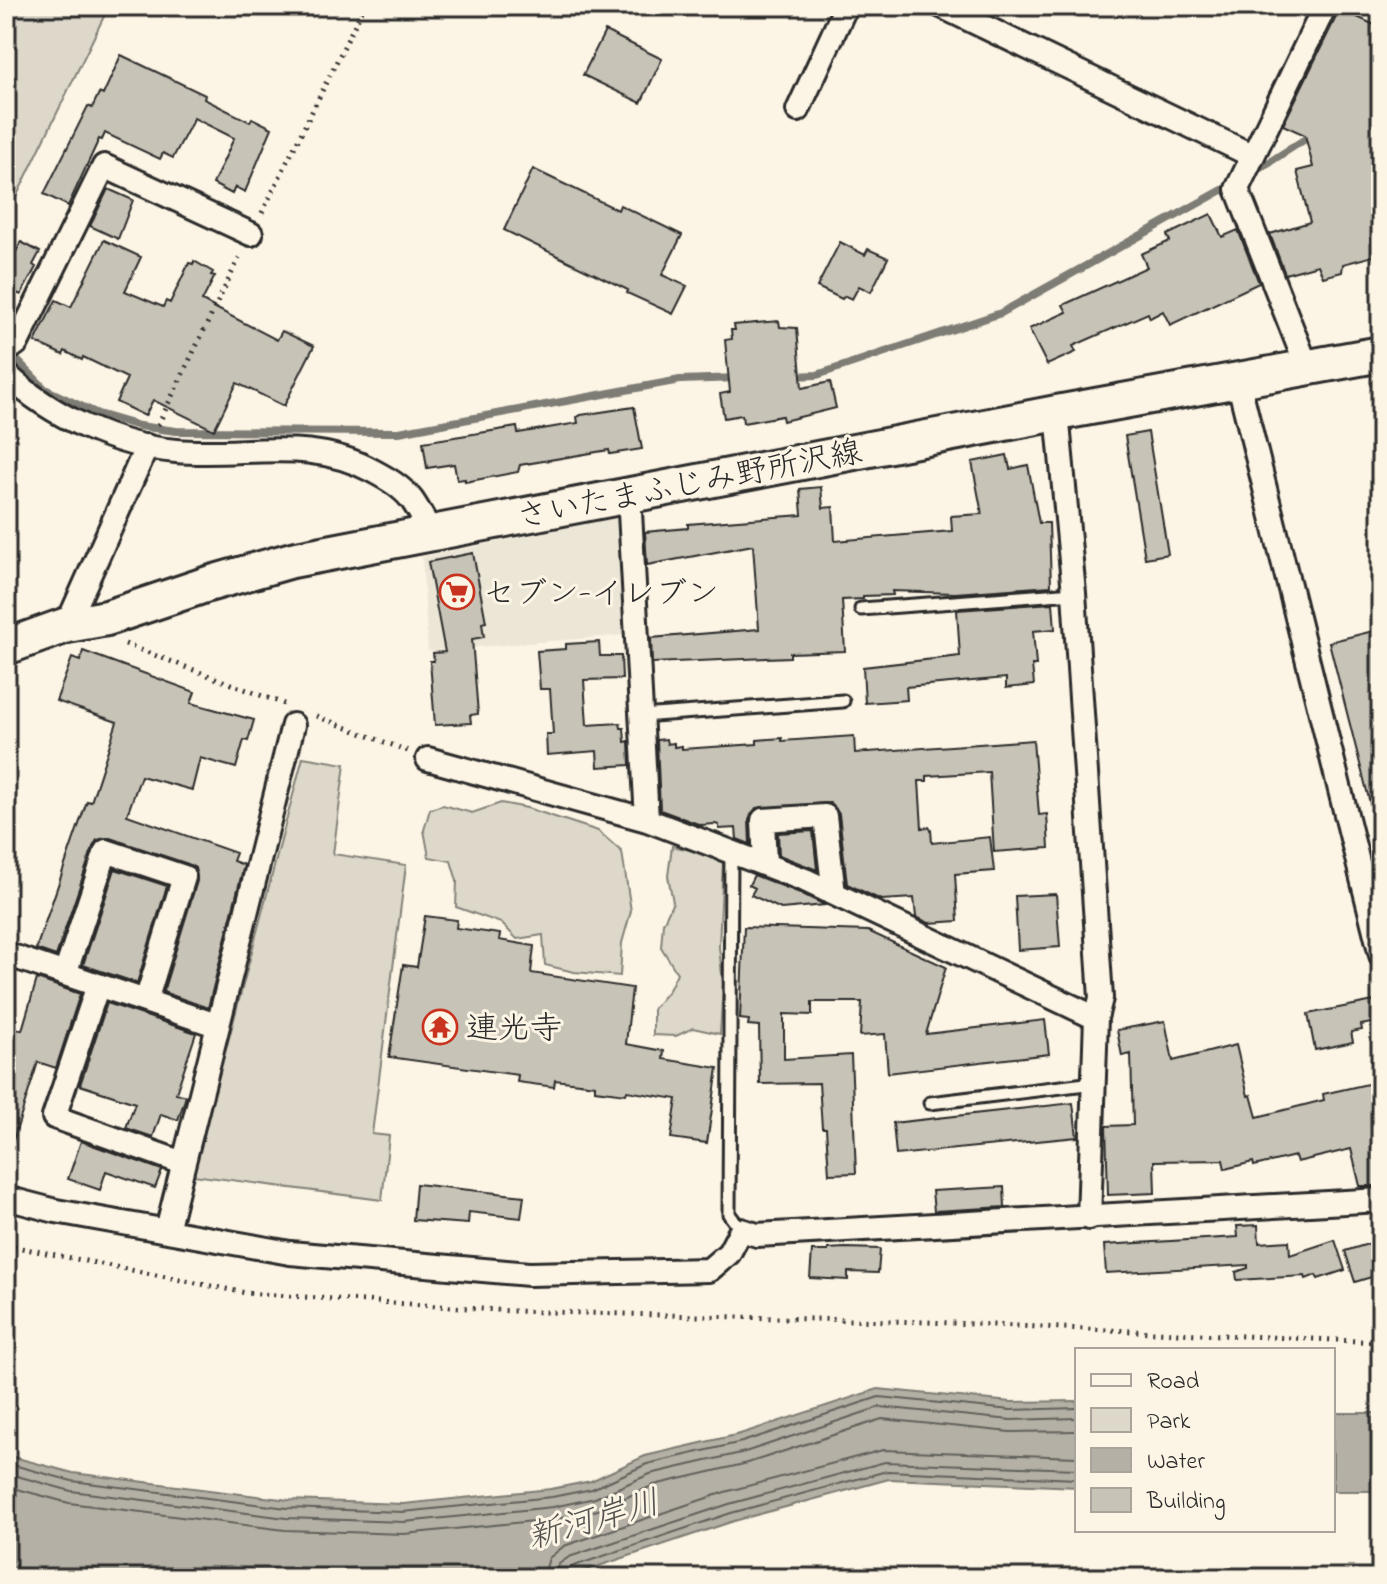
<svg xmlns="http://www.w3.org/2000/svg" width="1387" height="1584" font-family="'Indie Flower','Klee One',sans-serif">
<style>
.built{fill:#ece6d7}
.green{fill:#ded8ca;stroke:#84827a;stroke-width:2}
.water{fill:#b4b0a5;stroke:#7d7b74;stroke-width:2}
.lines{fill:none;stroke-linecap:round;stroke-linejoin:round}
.shore{stroke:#62605c;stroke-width:2}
.stream{stroke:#7d7b74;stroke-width:8}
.building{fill:#c8c3b7;stroke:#2b2b2b;stroke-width:2}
.service-casing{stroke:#2b2b2b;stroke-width:17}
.minor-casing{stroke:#2b2b2b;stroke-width:28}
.primary-casing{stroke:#2b2b2b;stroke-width:40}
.path{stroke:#2b2b2b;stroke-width:5;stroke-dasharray:2 6;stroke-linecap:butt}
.service{stroke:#fcf5e5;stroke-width:11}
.minor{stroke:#fcf5e5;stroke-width:22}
.primary{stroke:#fcf5e5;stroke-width:34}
.labels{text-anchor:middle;stroke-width:6;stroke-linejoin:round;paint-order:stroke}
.street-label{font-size:32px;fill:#2b2b2b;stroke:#fcf5e5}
.poi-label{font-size:32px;fill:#2b2b2b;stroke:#fcf5e5;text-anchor:start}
.water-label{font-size:34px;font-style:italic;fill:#545350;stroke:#fcf5e5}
</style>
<rect width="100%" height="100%" fill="#fcf5e5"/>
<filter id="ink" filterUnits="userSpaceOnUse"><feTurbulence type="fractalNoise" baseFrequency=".0125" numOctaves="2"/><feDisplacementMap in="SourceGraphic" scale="16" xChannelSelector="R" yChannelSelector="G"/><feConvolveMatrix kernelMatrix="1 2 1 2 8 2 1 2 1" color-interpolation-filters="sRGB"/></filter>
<g filter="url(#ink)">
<path class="built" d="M622,517L626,635L428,651L422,557Z"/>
<path class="green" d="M6,6H109L6,218Z
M303,757L345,764L333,854L406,865L372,1134L389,1136L382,1200L193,1175Z
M501,803L527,808L598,831L622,852L631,911L622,943L620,976L574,972L545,965L543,935L517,939L501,923L456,907L457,881L451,861L429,857L424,830L430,809L443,805L472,813Z
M672,846L708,854L723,861L719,947L723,984L720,1034L693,1028L676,1036L653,1035V1009L669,990L677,973L661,947L663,923L673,902L668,876Z"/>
<path class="water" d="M878,1389L1011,1402L1077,1401V1487L889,1479L734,1521L563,1578H50L6,1573V1455L73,1473L289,1500L403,1504L551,1489L591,1481L645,1456L740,1434Z
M1333,1413H1381V1491H1333Z"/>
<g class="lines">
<path class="shore" d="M6,1463L72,1481L287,1508L403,1512L552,1497L592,1489L647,1464L742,1442L879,1397L1011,1410L1077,1408
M6,1473L71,1491L286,1518L404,1522L553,1507L595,1498L650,1474L745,1452L880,1407L1011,1420L1077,1418
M6,1486L69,1503L285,1530L404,1534L554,1519L598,1510L654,1485L748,1463L882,1419L1010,1432L1077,1431
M543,1578L549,1558L564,1546L725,1492L883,1450L1077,1457
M555,1578L559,1564L569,1557L729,1504L885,1462L1077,1469
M565,1578L566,1571L571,1567L731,1513L887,1471L1077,1479"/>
<path class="stream" d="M1251,174L1313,134
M9,352L45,389L98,414L139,426L176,431L399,432L680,380L739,378
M793,376L817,375L1001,313L1235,183"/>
</g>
<path class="building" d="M1340,9L1381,28V254L1343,264L1342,272L1323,277L1318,265L1285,274L1270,234L1310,222L1297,171L1313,167L1305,135L1283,125Z
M605,31L662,59L641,103L583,75Z
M121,55L205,95L204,99L250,122L252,118L272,128L245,192L235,187L232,194L213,184L234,138L194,118L173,158L163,153L160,159L105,133L102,140L99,139L68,206L44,194L88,106L92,108L99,93L103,95Z
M533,169L618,210L620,205L682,235L662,275L687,286L673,314L627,293L628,290L504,230Z
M108,189L133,200L118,239L90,226Z
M1211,214L1222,237L1238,230L1259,283L1170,325L1163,311L1150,318L1148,313L1073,346L1076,352L1047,365L1029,329L1067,312L1063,305L1147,267L1141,254L1170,241L1167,235Z
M104,240L141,257L125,291L163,307L166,301L170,303L189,263L193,264L194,261L213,272L211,275L215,276L202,301L277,340L282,331L314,346L284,406L237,383L214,430L153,400L145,416L116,402L127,378L83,357L82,360L65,351L63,355L35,342L56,300L71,307Z
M21,242L40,252L33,265L36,267L21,295L6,288V271Z
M840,242L865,255L868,249L888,258L871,292L859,286L852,299L845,296L842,299L817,287Z
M779,321L780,327L797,328L802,388L830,382L836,408L783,421L782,416L743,423L742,415L724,418L720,394L730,392L725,340L732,339L731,330H735L734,325Z
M634,407L642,449L610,454L609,450L520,465L518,472L465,482V479L457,480L454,464L427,468L423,442L517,427L518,433L578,423L577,417L581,415Z
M1148,432L1168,554L1145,558L1125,436Z
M1007,455L1010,469L1028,465L1039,523H1049L1051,586L955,593L892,591L893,595L863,596V599L842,600L845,651L790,653V657L652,663L651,638L759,629L753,545L647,565L645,532L688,528V524L802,515L800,489L821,487L823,508L833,507L835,541L952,531L951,516L982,514L972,462Z
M473,553L486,622L482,623L484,637L472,639L478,714L470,715L471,723L435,725L430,661H434L433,653L445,652L428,562Z
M1053,603L1055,629L1033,631L1036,665H1032L1034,685L1006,688V678L906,687L907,700L865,703L863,667L960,656L957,610Z
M1381,629V814L1373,815L1329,642Z
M599,642L600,656H621L622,679L584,680L587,725L620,723L621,728H624L625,742L629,741L630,765L598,767L597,751L547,755L546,734H553L550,689H540L537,651L566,649V644Z
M83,651L195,692L191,703L254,720L248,741L244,740L236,768L200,758L192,790L141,776L127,815L236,853L233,861L244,865L208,1008L163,992L197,881L195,868L188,864L110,838L97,840L93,847L56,956L36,949L87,801L91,802L117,722L56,701L72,658L80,661Z
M854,736L855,753L1033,740L1039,815L1047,814L1049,848L994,852L989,772L927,776V781H919L922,828L929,827L931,830L932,843L990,837L994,871L955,874L958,921L929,923L916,917L914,898L881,900L847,884L839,814L830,803L756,808L749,820L750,844L737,839L736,828L719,829V825L715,824L701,825L660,810L657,740L666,739L667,744L674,743V747L682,746V749L757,744V740L782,738V741Z
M813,831L817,870L779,855L778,833Z
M115,869L167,886L137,983L83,965Z
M754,875L800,893L825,905L781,909L751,895L755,888L749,885Z
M1056,894L1060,947L1018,950L1015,896Z
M425,916L457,920L456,928L500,934L499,940L534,946L531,973L632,988L626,1044L664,1051L663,1059L718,1068L707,1143L671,1138L677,1099L627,1091L626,1094L595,1090V1085L555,1080L554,1087L517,1082L518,1075L389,1057L403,965L417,967Z
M744,927L868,931L946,967L926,1034L1045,1020L1049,1054L888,1073L885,1034L860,1036L862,1002H812V1015L784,1014V1059L851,1055L856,1173L829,1174L826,1128H822L819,1083L760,1084L759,1026L748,1025L749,1020L740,1019Z
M37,979L80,994L56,1068L38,1062L11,1147H6V1058L16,1029L22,1030Z
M1379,1000L1381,1021L1361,1025L1362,1030L1351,1032L1353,1042L1315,1050L1308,1014Z
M107,1003L196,1033L176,1093L186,1096L178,1120L161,1114L153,1137L126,1128L135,1103L80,1085Z
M1165,1021L1173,1061L1236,1045L1248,1096L1251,1095L1257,1117L1324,1100L1323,1094L1381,1081V1186H1360L1351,1149L1297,1162L1295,1156L1254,1166L1253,1162L1225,1169L1223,1160L1154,1161L1155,1193L1108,1195L1106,1126L1133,1125L1131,1054L1122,1056L1117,1030Z
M1073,1103L1077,1137L896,1155L893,1123Z
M81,1141L162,1170L155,1188L106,1171L100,1190L68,1179Z
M416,1184L524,1196L521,1218L469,1212L468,1224L413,1220Z
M1004,1187L1005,1207L934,1211L932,1191Z
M1258,1225L1259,1243L1289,1241L1290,1255L1335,1240L1345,1270L1318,1279L1316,1275L1306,1279L1305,1276L1237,1280L1236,1272L1248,1268V1265L1106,1273L1104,1245L1238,1237L1237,1226Z
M1381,1240V1274L1355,1282L1345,1251Z
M845,1248L880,1249L878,1273L848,1272V1280L810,1278L812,1251H828V1249Z"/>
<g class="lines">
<g class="service-casing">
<path id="service" d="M861,609L1074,593
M641,716L843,701
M731,851L729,1214L741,1230
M930,1103L1094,1083"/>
</g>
<g class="minor-casing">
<path id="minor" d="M941,6L1253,156
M798,110L846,6
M6,351L17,343L104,166L251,234
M1307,367L1237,189L1325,6
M6,374C51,416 115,446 176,451C245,457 309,436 373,471C388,479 402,487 412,500C419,510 425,522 431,532
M1238,380L1381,955
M1057,413L1074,593L1101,998L1096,1018L1089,1218
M629,494L647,820L805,880L1096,1018
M67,625L147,446
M428,759L647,820
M765,864L763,820L825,816L834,894
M6,954L216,1025
M65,974L106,851L184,877L146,1001
M98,985L54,1117L183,1163
M6,1198L56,1211L290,1253L529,1274L709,1270L729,1253L741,1230L757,1235L1381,1200
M167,1230L293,725"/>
</g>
<g class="primary-casing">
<path id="primary" d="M6,647L67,625L107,618L208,584L292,560L1057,413L1381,354"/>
</g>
<path class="path" d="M262,213L364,6
M158,425L241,254
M125,644L284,704
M316,716L408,751
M6,1245L246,1293L511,1311L927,1322L1381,1342"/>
<use href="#service" class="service"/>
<use href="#minor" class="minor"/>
<use href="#primary" class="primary"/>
</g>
</g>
<defs>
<g id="supermarket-ring" transform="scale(1.8)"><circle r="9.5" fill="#fcf5e5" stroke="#c8321e" stroke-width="1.5"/><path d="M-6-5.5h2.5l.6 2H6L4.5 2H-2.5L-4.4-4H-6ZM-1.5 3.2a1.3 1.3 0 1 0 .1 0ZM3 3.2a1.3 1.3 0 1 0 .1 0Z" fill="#c8321e"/></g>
<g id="temple-ring" transform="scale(1.8)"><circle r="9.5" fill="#fcf5e5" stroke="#c8321e" stroke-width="1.5"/><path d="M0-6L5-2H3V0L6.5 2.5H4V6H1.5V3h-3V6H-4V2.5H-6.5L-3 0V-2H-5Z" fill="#c8321e"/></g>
</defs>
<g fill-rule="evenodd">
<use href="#supermarket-ring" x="457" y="592"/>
<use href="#temple-ring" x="440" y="1027"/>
</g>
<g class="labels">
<g class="street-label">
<text transform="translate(689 483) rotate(-11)" y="11">さいたまふじみ野所沢線</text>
</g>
<g class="poi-label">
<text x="483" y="603">セブン-イレブン</text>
<text x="466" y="1038">連光寺</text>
</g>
<g class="water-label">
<text transform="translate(593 1518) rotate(-16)" y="12">新河岸川</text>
</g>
</g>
<rect width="1387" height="1584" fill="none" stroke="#fcf5e5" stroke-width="32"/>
<rect x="16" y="16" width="1355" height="1552" fill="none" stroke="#2b2b2b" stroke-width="3" filter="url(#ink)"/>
<rect x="1075" y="1348" width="260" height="184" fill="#fcf5e5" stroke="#a8a49b" stroke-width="2"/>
<rect x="1091" y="1374" width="40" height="12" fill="#fcf5e5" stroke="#a8a49b" stroke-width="2"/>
<text x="1147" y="1388" font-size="24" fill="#2b2b2b">Road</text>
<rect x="1091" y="1408" width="40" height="24" fill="#ded8ca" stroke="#a8a49b" stroke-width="2"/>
<text x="1147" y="1428" font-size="24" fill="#2b2b2b">Park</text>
<rect x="1091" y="1448" width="40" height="24" fill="#b4b0a5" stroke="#a8a49b" stroke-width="2"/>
<text x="1147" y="1468" font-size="24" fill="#2b2b2b">Water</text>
<rect x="1091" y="1488" width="40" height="24" fill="#c8c3b7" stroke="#a8a49b" stroke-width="2"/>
<text x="1147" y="1508" font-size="24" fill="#2b2b2b">Building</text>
</svg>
